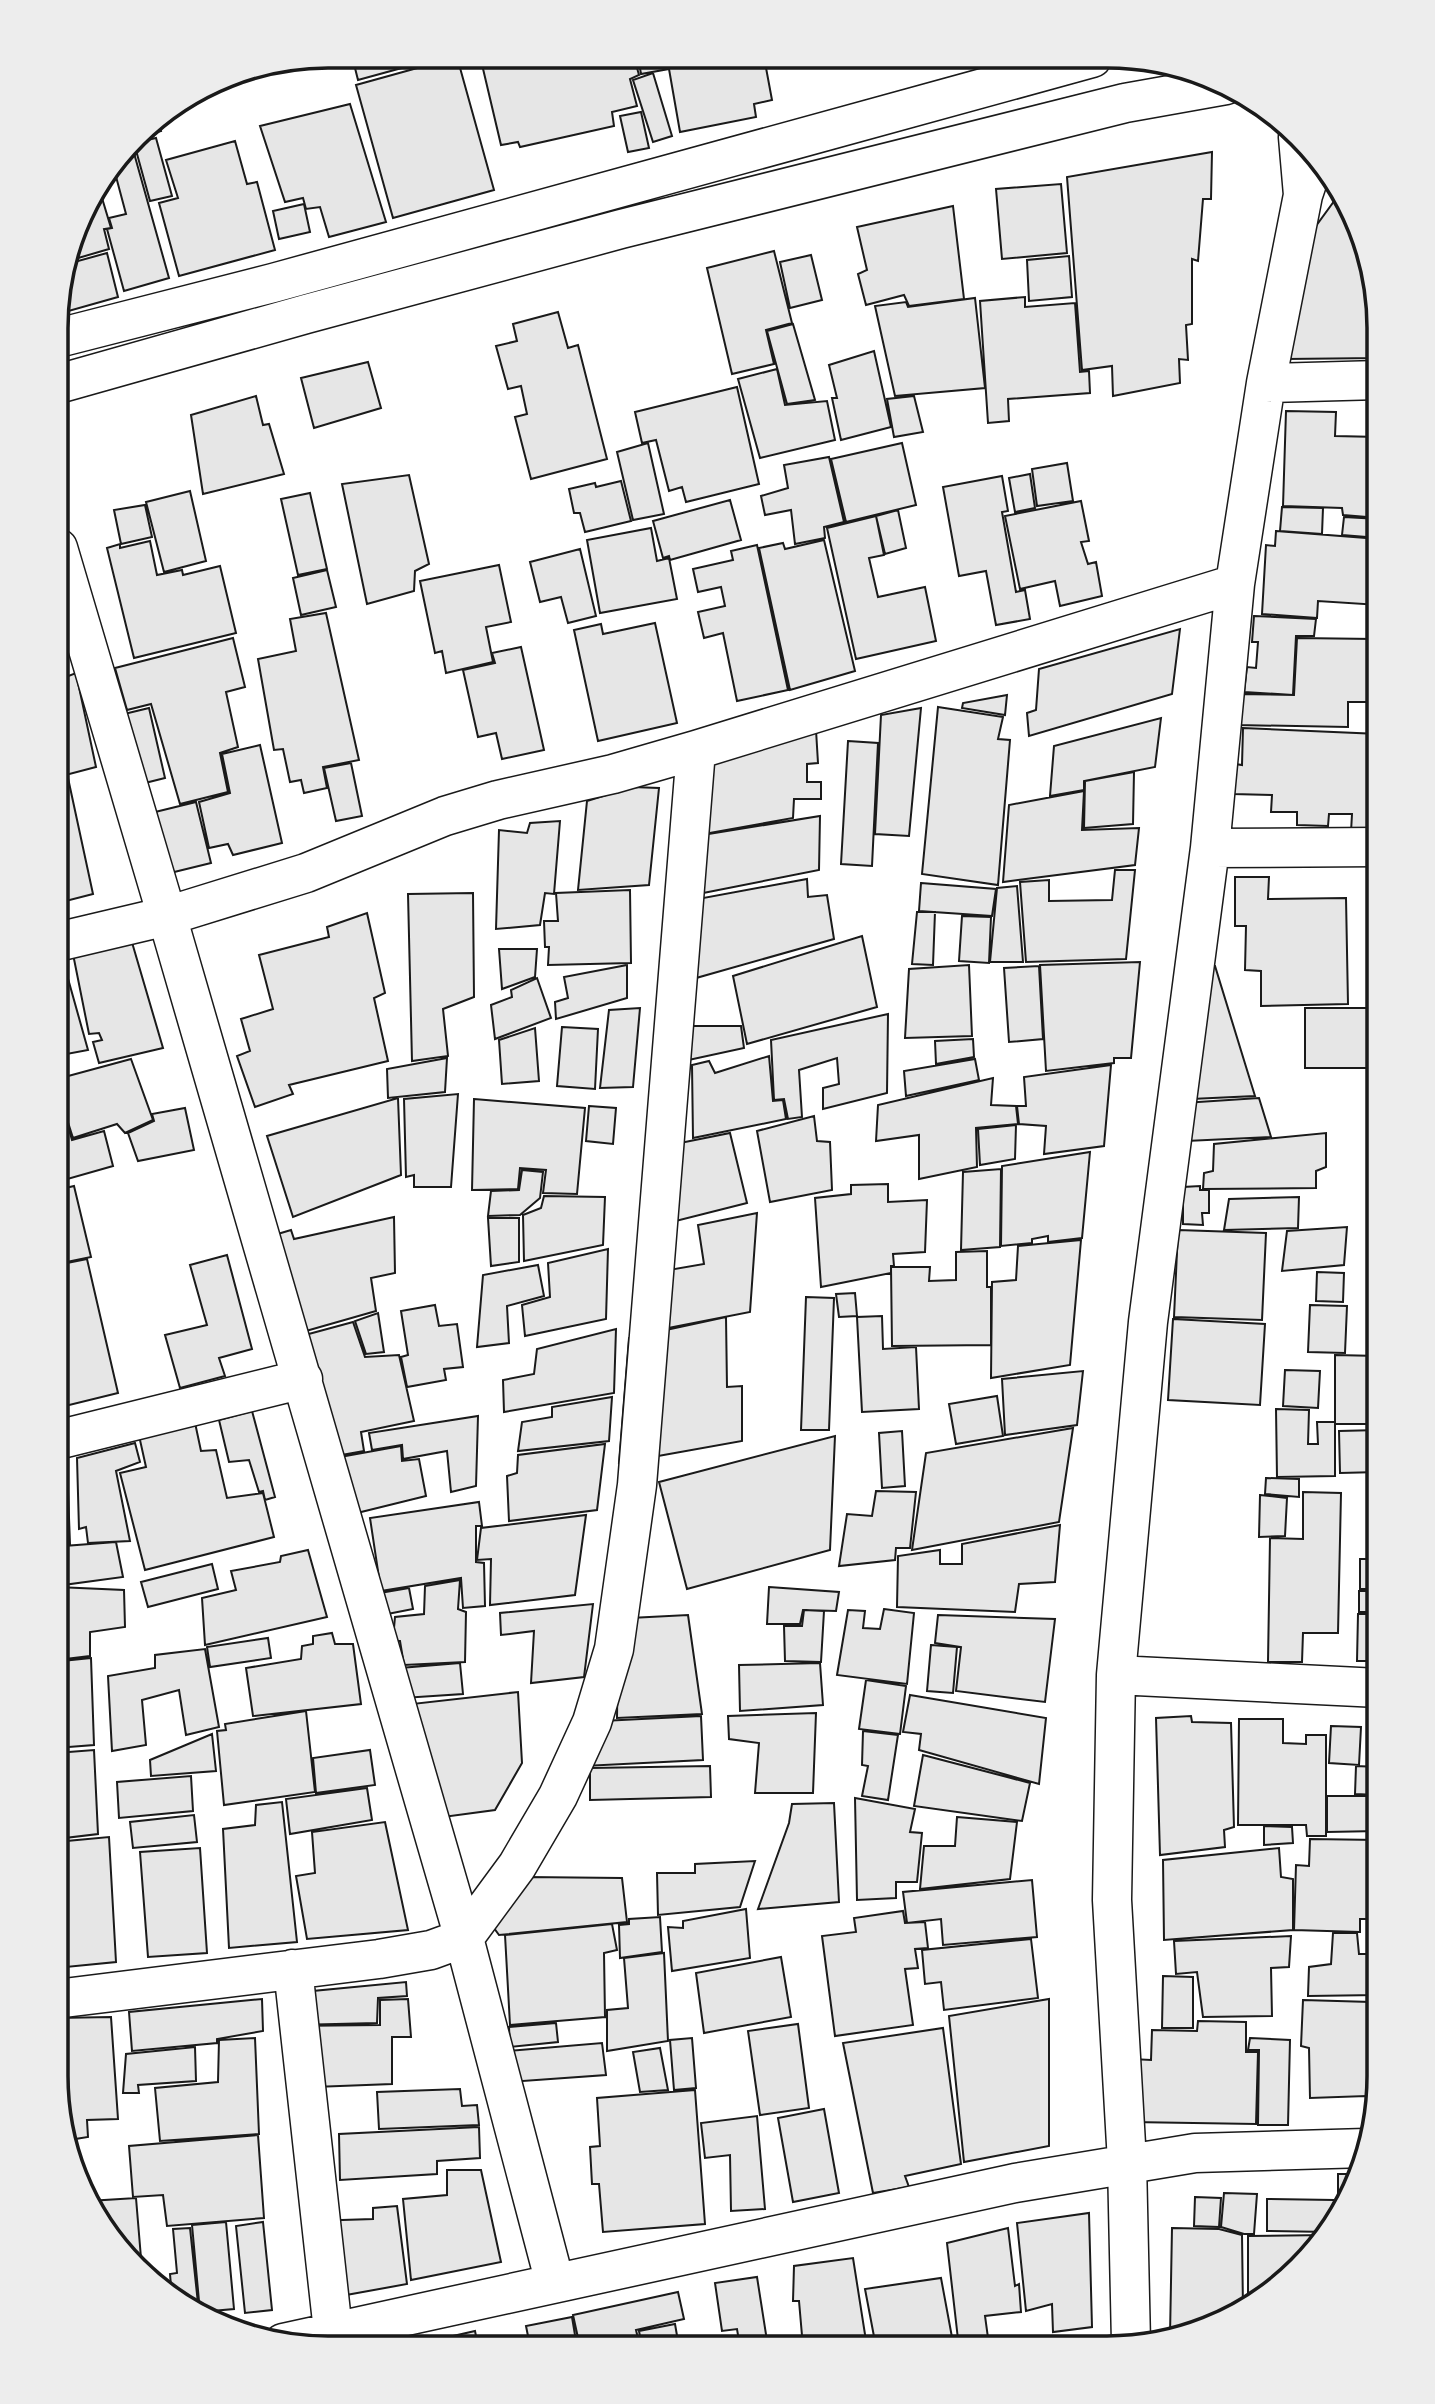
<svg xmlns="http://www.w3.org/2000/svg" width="1435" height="2404" font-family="'PT Serif',serif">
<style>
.building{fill:#e6e6e6;stroke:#1a1a1a;stroke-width:2}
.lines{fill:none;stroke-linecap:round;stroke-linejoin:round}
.minor-casing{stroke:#1a1a1a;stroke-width:41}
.minor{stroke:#fff;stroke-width:38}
.rim{fill:none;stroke:#1a1a1a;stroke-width:3.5}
</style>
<rect width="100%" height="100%" fill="#fff"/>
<path class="building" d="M328,56H335L239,82L237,74Z
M352,56H418L420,63L358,80Z
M480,56L634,57L639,75L630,79L637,106L612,112L614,126L520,147L518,142L501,145Z
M457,57L494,190L393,218L356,85Z
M638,57H764L772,100L754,104L756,117L680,132L669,69L641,74Z
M905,58H953L907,67Z
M653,73L672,136L653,142L633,80Z
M217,81L219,90L190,98Z
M350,104L386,222L329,237L320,207L306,209L303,198L285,202L260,126Z
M641,112L649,148L628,152L620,116Z
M158,118L161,131L138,137L148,124Z
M156,138L172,196L150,201L134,143Z
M235,141L247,184L257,182L275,250L179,276L159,203L178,198L166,160Z
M132,146L169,278L124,291L107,229L112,228L109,218L126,214L114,169Z
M1212,152L1211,199H1203L1198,261L1192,259V324L1186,325L1188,360L1179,359L1180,383L1113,396L1112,366L1082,370L1067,177Z
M1061,184L1067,253L1002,259L996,189Z
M99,188L111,228L104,229L109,249L68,261L84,207Z
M1340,193L1358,224L1379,328V358L1286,359L1300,248Z
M304,204L310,232L279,239L273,211Z
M953,206L964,299L909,306L904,295L866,305L858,274L867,270L857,227Z
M774,251L792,323L766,330L774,364L732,374L707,268Z
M107,253L118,297L58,314V293L67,264Z
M811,255L822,300L790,308L780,262Z
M1069,256L1072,297L1029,301L1027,260Z
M1025,297V307L1075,303L1080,372L1089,371L1090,393L1008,399L1009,421L988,423L980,301Z
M975,298L985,388L895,396L875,306L906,302L908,307Z
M558,312L568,348L578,345L607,459L531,479L515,417L527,414L521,386L508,389L496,346L517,341L513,324Z
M793,324L815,400L787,404L767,331Z
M874,351L891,427L841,440L832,398H837L829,365Z
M368,362L381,408L314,428L301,378Z
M777,369L785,405L827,401L835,440L760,458L738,379Z
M737,387L759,484L686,502L682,487L669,491L656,440L642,443L635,412Z
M256,396L263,425L269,424L284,474L203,494L191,415Z
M914,396L923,432L894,437L887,399Z
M1286,411L1336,412L1335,436L1379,437V518L1343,515L1342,508L1283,506Z
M648,443L664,514L633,520L617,452Z
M902,443L916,505L846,522L831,459Z
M829,457L844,522L824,527L825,538L795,544L791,510L765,515L761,496L788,488L784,465Z
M1067,463L1073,501L1037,506L1032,469Z
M1030,474L1035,508L1015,512L1009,478Z
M409,475L429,564L415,571L414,591L367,604L342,484Z
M1002,476L1008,511L1002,512L1016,592L1025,590L1030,619L996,625L986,571L959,576L943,487Z
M621,481L631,521L585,532L580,513H574L569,489L595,483L596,487Z
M190,491L206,561L164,572L146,502Z
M310,493L327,569L298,575L281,499Z
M730,500L741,540L670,560L669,556L663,558L653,521Z
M1081,501L1089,541L1081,542L1088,564L1096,562L1102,596L1060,606L1055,581L1020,589L1005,516Z
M145,505L152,537L121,544L114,510Z
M1282,507L1323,508L1322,534L1280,531Z
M898,510L906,548L885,554L876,516Z
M876,516L884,555L869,558L878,597L925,587L936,641L856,659L827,528Z
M1344,517L1379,519V538L1342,535Z
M651,528L657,561L669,558L677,599L600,613L587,540Z
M1276,531L1379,539V605L1318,601L1317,618L1262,614L1266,545L1275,546Z
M824,540L855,671L790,690L759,548L783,543L785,549Z
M150,541L157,575L182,570L183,575L220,566L236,633L134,658L107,548L120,544V548Z
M757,545L788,690L737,701L723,633L704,638L698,612L725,606L721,587L698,592L693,569L733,560L731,551Z
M580,549L596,616L568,623L561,597L540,602L530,562Z
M499,565L511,622L486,627L493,662L446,673L442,651L435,653L420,581Z
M327,570L336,607L301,615L293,578Z
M326,613L359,760L323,767L327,788L304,793L301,780L290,782L283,749L274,750L258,659L296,651L290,619Z
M1254,616L1316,619L1314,636H1296L1293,695L1244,692L1247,667L1256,668L1258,642H1252Z
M655,623L677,723L598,741L574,630L601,624L603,634Z
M1180,629L1172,694L1029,736L1027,713L1036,710L1039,669Z
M233,638L245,687L226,692L238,747L220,753L228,792L180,804L151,704L127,710L115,668Z
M1297,638L1374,639L1373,702H1348V727L1236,725V694L1294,695Z
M521,647L544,750L502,759L496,733L478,737L463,670L495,663L492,653Z
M76,673L96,767L58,777V680Z
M1007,695L1005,715L962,708L963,703Z
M938,707L1003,717L998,739L1010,740L998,885L922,874Z
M149,708L165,778L137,785L120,715Z
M921,708L909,836L875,834L881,715Z
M1161,718L1155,767L1084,781V790L1050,796L1054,746Z
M1243,728L1379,734V833L1351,832L1352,814H1329L1328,826L1297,825V812H1271L1272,795L1233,794L1235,764L1242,765Z
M816,730L818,763L807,764V782H821V799H794L793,818L693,836L698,768Z
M848,741L878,743L872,866L841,864Z
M260,745L282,843L233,855L228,844L209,848L199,802L230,793L222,754Z
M351,763L362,816L336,821L324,768Z
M1134,772L1133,824L1084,828L1085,781Z
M68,778L93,894L58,903V780Z
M632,787L659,788L649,885L578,890L587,801Z
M1084,791L1082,830L1139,828L1135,865L1003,882L1009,805Z
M196,802L211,863L166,874L151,813Z
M820,816L819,870L688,896L690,837Z
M560,821L554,894L545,893L540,925L496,929L499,830L527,833L530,823Z
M1115,870H1135L1126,959L1026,962L1020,882L1049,880V901L1112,900Z
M1235,877H1269L1268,899L1346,898L1348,1004L1261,1006V971L1245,970L1246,926H1235Z
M807,879L808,897L827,895L834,939L689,980L703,898Z
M921,883L996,889L992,916L919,911Z
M1017,886L1023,962H990L997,888Z
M630,890L631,963L548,965L549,947H545L544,921H558L556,893Z
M473,893L474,997L443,1009L448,1056L412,1061L408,894Z
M917,912H935L933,965L912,964Z
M367,913L385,993L374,998L388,1061L289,1085L293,1094L255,1107L237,1056L250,1051L241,1019L273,1009L259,955L329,937L327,927Z
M962,916L991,917L989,963L959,961Z
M862,936L877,1007L747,1044L733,976Z
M131,939L163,1048L99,1063L93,1042L102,1040L99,1033L89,1034L73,954Z
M499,949H537L535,977L502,989Z
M60,950L88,1050L61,1055L64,1073L57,1075V951Z
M1140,962L1131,1058H1114V1063L1046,1071L1040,965Z
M1178,962L1215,966L1255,1096L1170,1100Z
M627,965V998L556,1019L555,1002L568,998L564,977Z
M969,965L972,1036L905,1038L909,969Z
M1039,966L1043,1039L1009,1042L1004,968Z
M537,978L551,1018L495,1039L491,1005L512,997L511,990Z
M640,1008L633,1087L600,1088L609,1010Z
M1305,1008H1379V1068H1305Z
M888,1014L887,1093L823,1109V1088L839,1084L837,1058L799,1070L802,1117L788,1119L784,1099L774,1100L771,1040Z
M688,1026H741L744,1048L684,1061Z
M562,1027L598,1029L595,1089L557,1086Z
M535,1028L539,1081L502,1084L499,1040Z
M973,1039L974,1057L936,1064L935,1041Z
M769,1056L773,1101L783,1100L786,1119L693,1138L692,1065L709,1061L715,1073Z
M447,1058L445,1092L388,1098L387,1069Z
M131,1059L153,1120L125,1133L117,1124L73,1138L64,1110L57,1112V1079Z
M975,1059L979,1080L906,1096L904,1071Z
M1111,1065L1104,1146L1044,1154L1046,1126L1019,1124L1017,1106H1026L1024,1077Z
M993,1078L991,1105L1016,1106L1018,1124L976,1128L977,1167L919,1179V1135L876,1141L878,1105Z
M458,1094L451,1187H414V1175L406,1177L404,1099Z
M398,1098L401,1175L293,1217L267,1136Z
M1259,1098L1271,1137L1165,1142L1168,1104Z
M474,1099L585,1108L577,1194L543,1193L546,1170L520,1168L518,1189L472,1190Z
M589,1106L616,1108L613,1144L586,1141Z
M185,1108L194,1150L138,1161L128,1133L154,1121L152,1114Z
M64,1112L72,1140L104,1131L113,1166L57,1182V1114Z
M814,1116L817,1141L830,1142L832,1190L770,1202L757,1131Z
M1016,1125L1015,1159L980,1165L978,1129Z
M730,1133L747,1203L648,1228L650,1149Z
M1326,1133V1167L1316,1171V1188L1203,1189L1204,1173L1213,1171L1214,1144Z
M1090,1152L1082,1238L1048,1242V1236L1032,1239V1243L1001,1246L1002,1166Z
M1001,1169L1000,1247L961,1250L963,1172Z
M522,1170L543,1172L540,1198L520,1215L488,1216L491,1191L519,1190Z
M888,1184V1202L927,1200L925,1252L893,1254L894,1266H891V1273L821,1287L815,1198L851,1194V1185Z
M74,1186L91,1257L57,1264V1190Z
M1200,1186V1190H1209V1213H1202L1203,1225L1183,1224V1187Z
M544,1196L605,1197L603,1245L524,1261L523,1215L541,1208Z
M1299,1197L1298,1228L1224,1230L1229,1199Z
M757,1213L750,1312L653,1331L657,1272L704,1264L698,1225Z
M394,1217L395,1273L371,1278L376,1311L299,1333L271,1236L291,1230L294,1239Z
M488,1218H519V1262L491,1266Z
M1347,1227L1344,1265L1282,1271L1287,1231Z
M1178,1230L1266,1233L1262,1320L1174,1317Z
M1081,1240L1070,1365L991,1378L992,1282L1016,1280L1018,1246Z
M608,1249L606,1319L525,1336L522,1305L550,1297L548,1263Z
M987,1251V1287H991V1345L892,1346L891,1267H930L929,1281L956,1280V1252Z
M227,1255L252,1349L219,1358L225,1376L180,1388L165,1335L207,1325L190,1265Z
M87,1259L118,1393L57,1408V1265Z
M538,1265L544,1296L507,1306L509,1343L477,1347L483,1275Z
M1317,1272L1344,1273L1343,1302L1316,1301Z
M855,1293L857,1316L839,1317L836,1294Z
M806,1297L834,1298L829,1430H801Z
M435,1305L439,1326L457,1324L463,1367L444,1369L446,1380L407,1387L401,1357L408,1355L401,1311Z
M1310,1305L1347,1306L1345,1353L1308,1352Z
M378,1313L384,1352L366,1354L355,1321Z
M882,1316L883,1349L916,1347L919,1409L862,1412L857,1317Z
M726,1317L727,1387L742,1386V1441L619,1463L629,1338Z
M1173,1319L1265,1324L1260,1405L1168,1400Z
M353,1322L365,1357L399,1355L414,1421L361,1432L364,1451L336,1456L305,1335Z
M616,1329L614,1393L504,1412L503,1380L534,1374L537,1349Z
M1335,1355L1379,1356V1424H1335Z
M1285,1370L1320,1371L1318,1408L1283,1406Z
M1083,1371L1077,1425L1005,1435L1002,1379Z
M997,1396L1003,1436L956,1444L949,1404Z
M612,1397L609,1441L518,1451L522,1422L552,1417V1407Z
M1276,1409L1309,1410L1308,1444H1318L1317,1422H1335V1476L1277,1477Z
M252,1411L275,1497L265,1500L263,1491L259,1492L249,1460L229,1462L219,1420Z
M478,1416L476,1486L451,1492L447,1451L403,1459L402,1445L372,1450L369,1433Z
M194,1418L201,1451L216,1450L227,1498L263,1493L274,1537L145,1570L120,1473L146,1467L138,1431Z
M1073,1428L1059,1522L912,1550L926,1453Z
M1379,1430V1472L1340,1473L1339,1431Z
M902,1431L905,1486L882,1488L879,1433Z
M835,1436L830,1550L687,1589L659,1482Z
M135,1443L140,1462L116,1471L130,1541L88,1543L86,1527L79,1529L77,1458Z
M605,1444L597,1510L509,1521L507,1476L517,1473L518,1455Z
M401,1446L402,1461L419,1459L426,1496L353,1514L340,1457Z
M67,1465L70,1544L63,1546V1560L57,1561V1467Z
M1266,1478L1299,1479V1497L1265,1494Z
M1374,1479H1379L1377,1557Z
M876,1491L916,1492L910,1548H896L895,1560L839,1566L847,1514L872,1516Z
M1303,1492L1341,1493L1338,1633H1303L1302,1662H1268L1270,1538L1303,1539Z
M1260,1495L1287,1498L1285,1536L1259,1537Z
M479,1502L482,1526H476V1562L484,1563L485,1606L463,1608L461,1578L381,1591L370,1518Z
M586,1515L575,1595L490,1605L491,1559L477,1560L481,1528Z
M1060,1525L1055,1582L1019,1584L1015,1612L897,1607L898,1556L940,1550V1564H962V1544Z
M116,1542L123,1577L63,1585L64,1546Z
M308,1550L327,1617L205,1645L202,1598L236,1590L231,1571L280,1562L281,1556Z
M1360,1559H1379V1589H1360Z
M212,1564L218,1589L148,1607L141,1582Z
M460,1580L458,1609L466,1612L465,1662L404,1665L400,1641H387V1628H394L395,1617L424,1614L425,1586Z
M57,1587L124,1590L125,1627L90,1632V1656L57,1660Z
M769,1587L839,1592L836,1611L803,1610L800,1624H767Z
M409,1588L413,1609L372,1617L368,1595Z
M1359,1591H1379V1612H1359Z
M593,1604L584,1677L531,1683L534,1631L501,1635L500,1613Z
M884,1609L914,1613L907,1684L837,1675L848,1610L865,1611L863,1628L880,1629Z
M804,1610L824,1611L821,1662L785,1661L784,1626H802Z
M1358,1614H1379V1661H1357Z
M688,1615L702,1714L617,1718L618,1641L630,1618Z
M938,1615L1055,1619L1045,1702L956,1691L961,1647L935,1643Z
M332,1633L335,1644H353L361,1704L253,1716L246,1668L301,1659L302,1646L313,1644V1636Z
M268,1638L271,1658L210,1667L207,1647Z
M931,1645L957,1647L953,1693L927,1691Z
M205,1649L219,1727L186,1735L179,1690L142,1700L146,1745L112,1751L108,1676L155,1668V1655Z
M91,1658L94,1745L56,1748V1695L64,1694L62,1661Z
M460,1663L463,1694L403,1698L400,1668Z
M820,1663L823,1705L740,1711L739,1665Z
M866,1680L906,1686L900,1734L859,1729Z
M518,1692L522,1763L495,1810L436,1818L403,1705Z
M910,1695L1046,1718L1039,1784L919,1750L921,1734L903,1732Z
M306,1711L315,1792L224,1805L217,1731L226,1730L225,1724Z
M816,1713L813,1793H755L759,1743L729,1739L728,1716Z
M701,1716L703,1760L584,1766L582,1722Z
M1191,1716L1192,1722L1231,1723L1234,1827L1224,1830L1225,1847L1160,1855L1156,1718Z
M1239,1719H1283V1743L1306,1744V1735H1326V1836H1307L1306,1825H1238Z
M1331,1726L1361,1727L1359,1765L1329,1763Z
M863,1731L898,1735L888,1800L862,1796L868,1766L862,1765Z
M212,1734L216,1771L151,1776L150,1760Z
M94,1750L98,1834L56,1839V1753Z
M370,1750L375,1785L316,1793L313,1758Z
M923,1755L1030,1783L1022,1821L914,1806Z
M710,1766L711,1797L590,1800V1768Z
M1356,1766L1378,1767V1795L1355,1794Z
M191,1776L193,1811L119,1818L117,1782Z
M367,1788L372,1820L290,1834L286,1799Z
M1327,1796H1378V1831L1327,1832Z
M855,1798L915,1809L910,1832L922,1833L917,1882H896V1898L857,1900Z
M282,1802L297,1942L229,1948L223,1829L255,1825L256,1805Z
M834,1803L839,1902L758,1909L789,1823L792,1804Z
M194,1815L197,1842L133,1848L130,1822Z
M957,1817L1017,1822L1010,1879L920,1889L924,1846H955Z
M385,1822L408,1930L307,1939L296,1876L315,1873L312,1832Z
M1264,1826L1292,1827L1293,1843L1264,1845Z
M109,1837L116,1962L56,1968V1842Z
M1310,1839L1378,1840V1910L1368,1909V1919H1360V1932L1294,1930L1296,1865L1309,1866Z
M200,1848L207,1953L148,1957L140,1852Z
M1279,1848L1281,1877L1293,1879V1930L1164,1940L1163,1860Z
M755,1861L740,1907L658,1915L657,1873H695V1864Z
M526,1877L622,1878L627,1922L499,1935L494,1928Z
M1032,1880L1037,1937L943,1945L941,1919L907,1923L903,1892Z
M746,1909L750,1958L672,1971L668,1927L683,1928V1921Z
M903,1911L905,1923L925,1922L928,1948L915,1949L918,1968L905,1969L913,2025L835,2036L822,1936L856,1932L854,1918Z
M660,1917L662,1952L620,1958L619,1925L629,1924V1919Z
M612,1924L617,1950L604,1953L605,2017L510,2025L505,1935Z
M1333,1933H1357L1359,1954H1378V1995L1308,1996L1309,1967L1331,1964Z
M1291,1936L1289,1967L1271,1968L1272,2016L1203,2017L1197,1972L1176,1974L1174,1941Z
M1031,1939L1038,1998L944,2010L941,1982L925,1984L922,1950Z
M664,1953L668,2041L607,2051V2010L628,2008L624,1958Z
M781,1957L791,2017L704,2033L696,1973Z
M1163,1976L1193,1977V2028H1162Z
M406,1982L407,1996L378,1998L377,2023L294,2025L292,1993Z
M262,1999L263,2031L217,2039V2043L132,2051L129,2012Z
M408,1999L411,2037H392V2084L288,2088V2026L380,2025V2000Z
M1049,1999V2146L964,2162L949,2016Z
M1303,2000L1371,2002L1370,2029H1378V2094L1372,2120L1366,2121V2096L1310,2098L1309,2048L1301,2046Z
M111,2017L118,2119L87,2120L88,2137L69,2140L56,2076V2018Z
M1198,2021L1246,2022V2052H1258L1256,2124L1131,2122L1132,2059L1151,2060L1152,2030L1197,2031Z
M556,2023L558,2042L510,2047L509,2027Z
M798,2024L809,2108L760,2115L748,2031Z
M943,2028L961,2164L905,2176L909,2187L873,2193L843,2043Z
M255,2038L259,2134L160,2141L155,2088L218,2082L219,2040Z
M692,2038L696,2088L674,2090L670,2040Z
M1250,2038L1290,2040L1288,2125H1258L1259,2050H1248Z
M602,2043L606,2075L509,2082L507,2051Z
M195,2047L196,2081L138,2085L139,2093H123L126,2054Z
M660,2048L668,2090L640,2092L633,2052Z
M460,2089L462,2106L477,2105L479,2125L379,2129L377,2092Z
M695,2090L705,2224L603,2232L599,2184H592L590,2147L600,2146L597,2098Z
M824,2109L839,2193L793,2202L778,2118Z
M757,2116L765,2209L731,2211L730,2155L705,2158L701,2123Z
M479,2127L480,2158L437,2161V2174L340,2180L339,2134Z
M258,2135L264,2218L167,2226L163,2195L133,2197L129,2146Z
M447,2170H481L501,2262L411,2280L403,2199L447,2195Z
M1338,2174H1360L1347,2199H1338Z
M1224,2193L1257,2194L1254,2234H1244L1221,2227Z
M1195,2197L1221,2198L1219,2227L1194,2226Z
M136,2198L142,2270H141L112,2242L89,2201Z
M1267,2199L1334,2200V2222L1329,2232L1267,2231Z
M397,2206L407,2284L313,2301L311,2221L373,2219V2208Z
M1089,2213L1092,2327L1053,2332L1052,2304L1026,2311L1017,2223Z
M226,2222L234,2309L200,2312L192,2225Z
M263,2222L272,2310L245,2313L236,2226Z
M190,2228L199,2313L172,2297L170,2274L177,2273L173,2229Z
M1008,2228L1015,2286L1019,2284L1021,2312L985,2316L989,2345L959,2348L947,2243Z
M1172,2228L1219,2229L1242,2235L1243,2309L1211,2327L1170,2336Z
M1326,2235L1272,2292L1248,2306V2236Z
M853,2258L867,2347H803L799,2301H793L794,2266Z
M757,2277L768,2347H740L737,2329L722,2331L715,2283Z
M941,2278L954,2348L876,2347L865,2289Z
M678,2292L684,2319L636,2330L640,2347H580L573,2315Z
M572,2317L577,2347L530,2346L526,2326Z
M675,2324L679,2347H642L639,2331Z
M475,2331L478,2346H409Z
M1050,2345L1069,2348H994Z"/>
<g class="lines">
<g class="minor-casing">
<path id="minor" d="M1298,137L1303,195L1316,156
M58,338L273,283L1092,58
M1266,383L1379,380
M58,384L306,314L621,229L1125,103L1226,85
M58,548L167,916L464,1938L555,2283
M1210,848L1379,847
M57,942L167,916L306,873L445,816L498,800L613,774L696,750L1235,584
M57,1440L303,1379
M1116,1675L1379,1688
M293,1969L333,2331
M56,1999L379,1959L431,1950L464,1938L517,1866L558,1796L592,1722L614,1649L637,1485L696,750
M283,2343L1015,2183L1195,2153L1366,2148
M1131,2343L1127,2162L1112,1900L1116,1675L1148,1322L1210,848L1235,584L1266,383L1303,195"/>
</g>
<use href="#minor" class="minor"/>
</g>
<path d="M0 0H1435V2404H0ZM328 68H1107A260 260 0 0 1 1367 328V2076A260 260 0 0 1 1107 2336H328A260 260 0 0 1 68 2076V328A260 260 0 0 1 328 68Z" fill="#ededed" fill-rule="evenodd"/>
<path class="rim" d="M328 68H1107A260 260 0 0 1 1367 328V2076A260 260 0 0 1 1107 2336H328A260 260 0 0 1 68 2076V328A260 260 0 0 1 328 68Z"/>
</svg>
